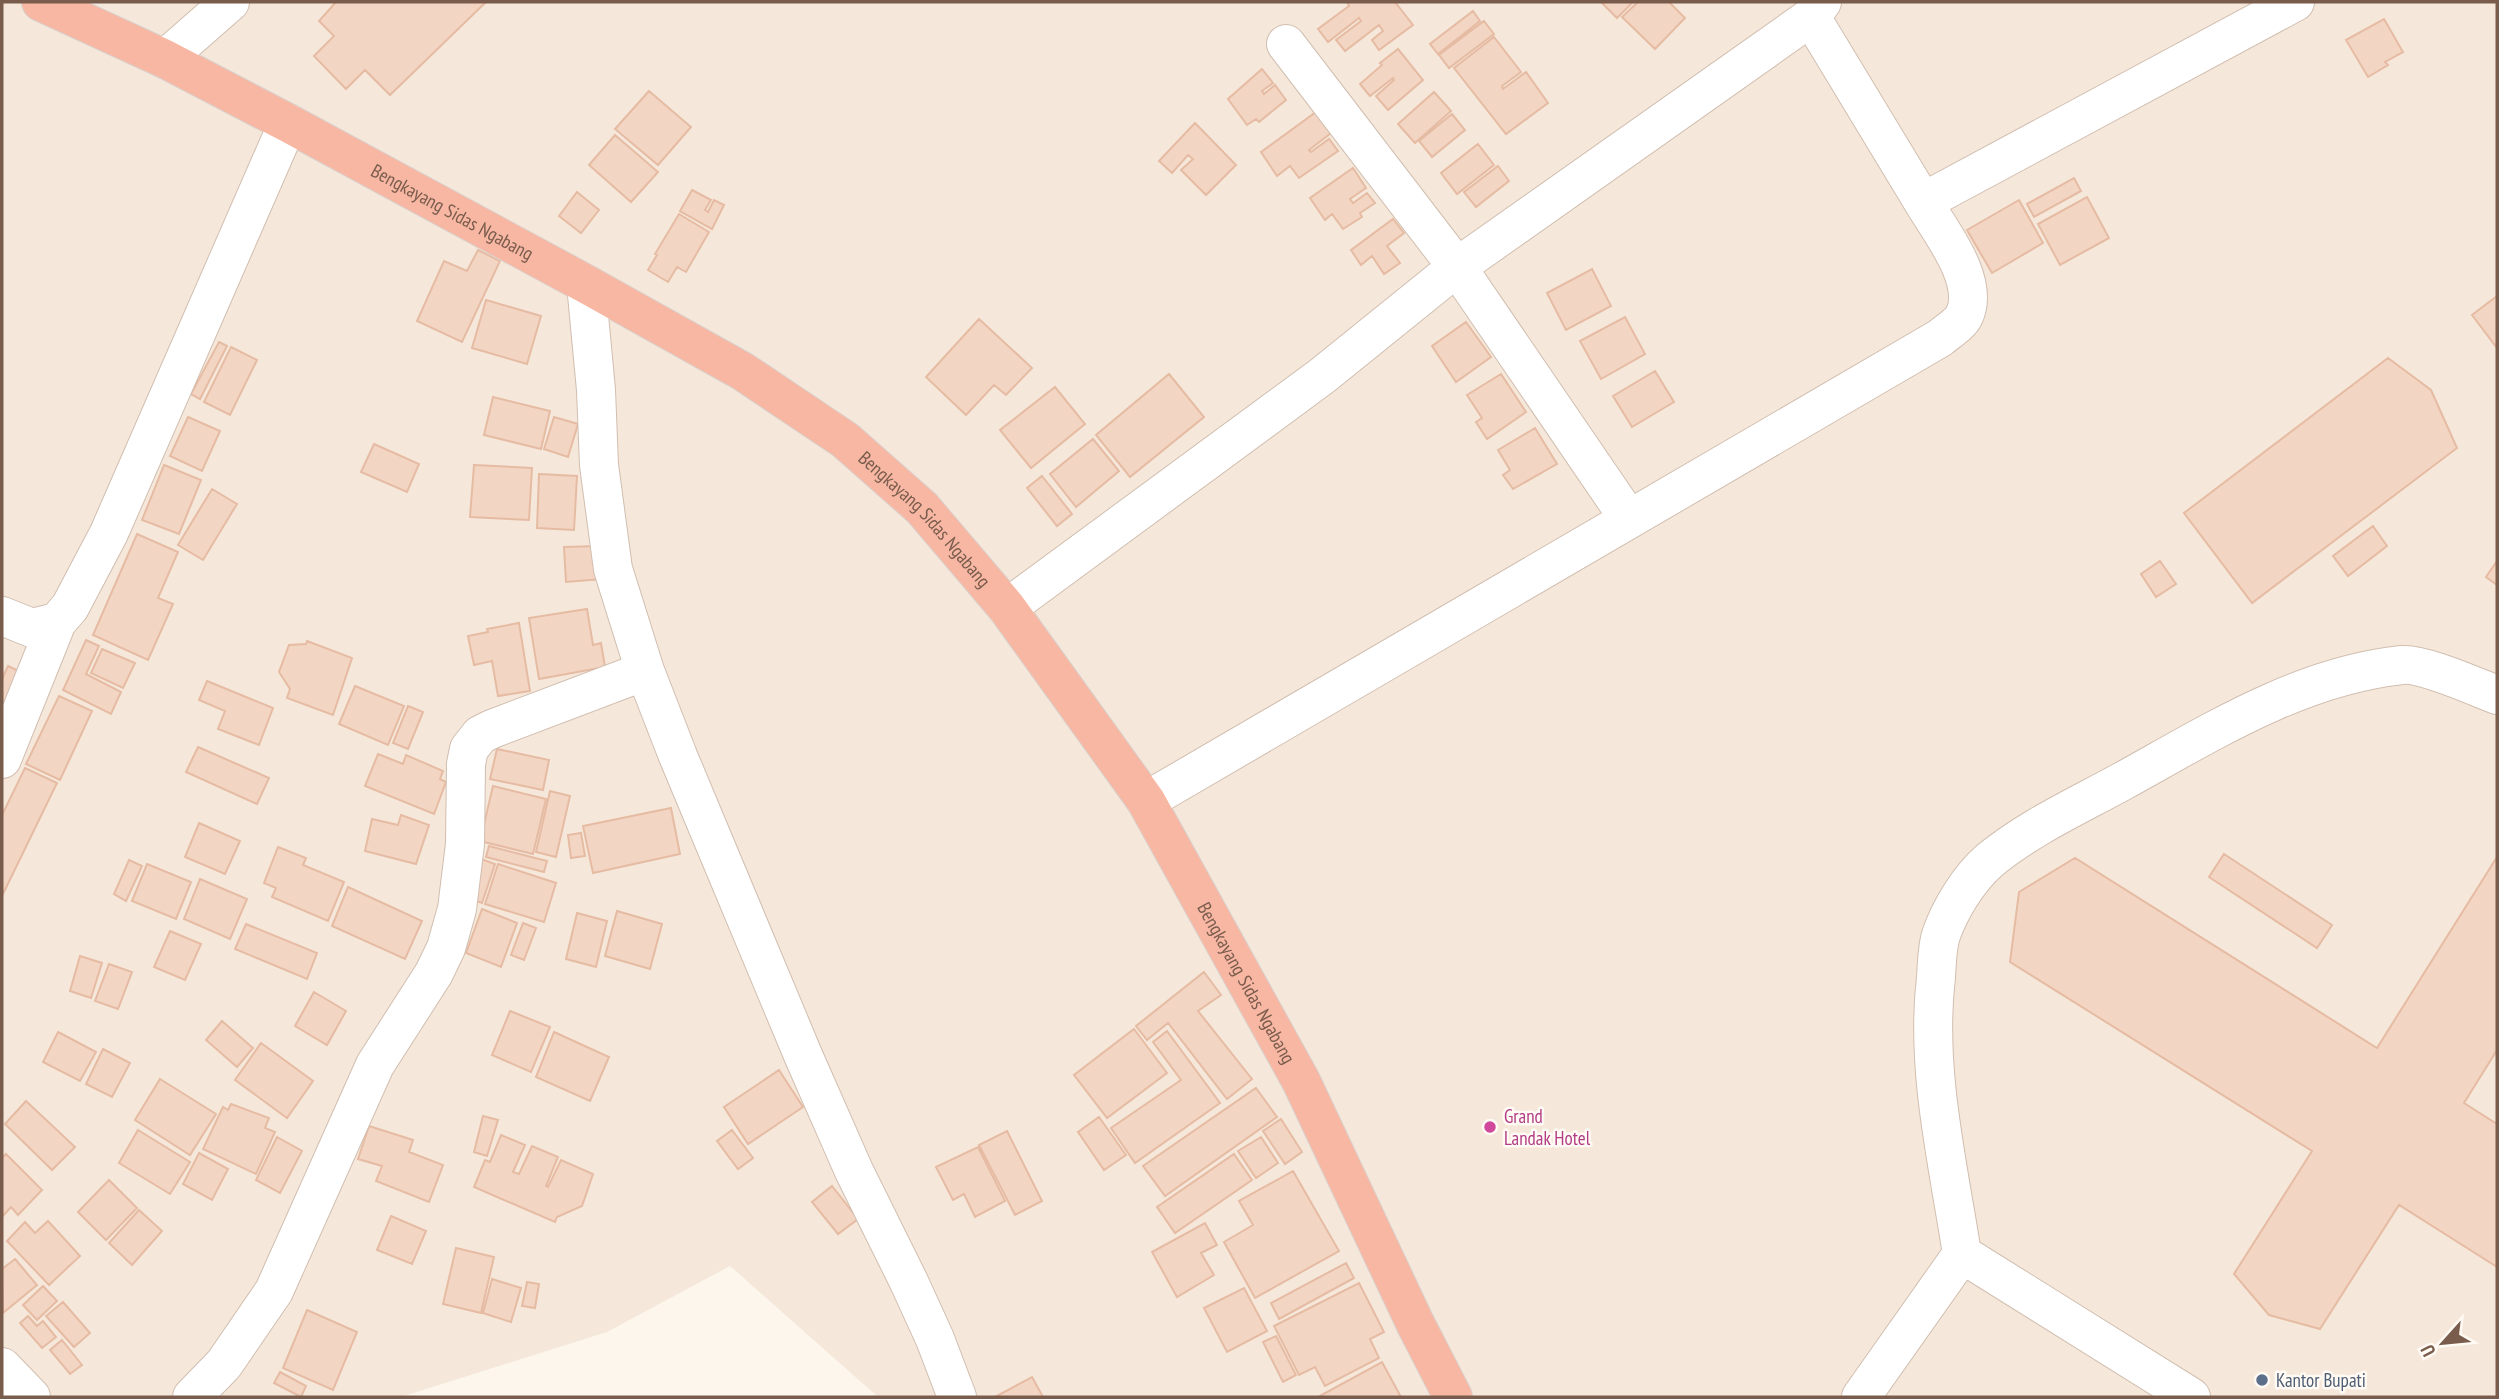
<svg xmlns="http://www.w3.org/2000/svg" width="2499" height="1399" font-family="'PT Sans Narrow',sans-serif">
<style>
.residential{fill:#f5e8da}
.building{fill:#f3d5c3;stroke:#e6bba3;stroke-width:2}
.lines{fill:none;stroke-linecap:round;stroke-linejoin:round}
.minor-casing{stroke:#d1beb0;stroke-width:40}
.highway-casing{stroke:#dad1cd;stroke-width:40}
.minor{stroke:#fff;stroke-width:38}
.highway{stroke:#f7b7a3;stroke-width:38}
.hotel-dot{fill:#d1479c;stroke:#fffaf3;stroke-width:2.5}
.service-dot{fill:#5c6f8a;stroke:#fffaf3;stroke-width:2.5}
.labels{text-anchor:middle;stroke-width:5;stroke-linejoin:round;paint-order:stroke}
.street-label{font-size:19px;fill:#7a5c4d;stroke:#fffaf3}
.hotel-label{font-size:19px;fill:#b23c85;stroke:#fffaf3;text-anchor:start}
.service-label{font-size:19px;fill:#4e5e75;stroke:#fffaf3;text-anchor:start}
</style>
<rect width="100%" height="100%" fill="#fdf6ec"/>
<path class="residential" d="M2,2H2497V1397H878L730,1266L607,1332L401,1397H2Z"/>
<path class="building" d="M336,2H486L390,95L365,70L346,89L314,56L334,36L319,21Z
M1347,2H1395L1413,25L1379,50L1372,40L1383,31L1379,25L1345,51L1336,40L1361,21L1359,18L1328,42L1318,29L1349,6Z
M1601,2H1633L1617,18Z
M1638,2H1669L1685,18L1655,49L1622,17Z
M1473,11L1480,21L1438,54L1430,44Z
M2384,19L2403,52L2385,62L2388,65L2368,77L2346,40Z
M1484,21L1494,34L1449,68L1439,55Z
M1494,37L1521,72L1502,86L1503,89L1526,72L1548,103L1506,134L1454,68Z
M1398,49L1423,80L1388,110L1376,96L1394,80L1393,78L1370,96L1360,84L1382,65L1380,63Z
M1262,69L1273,83L1262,91L1264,94L1275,85L1286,100L1259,122L1256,119L1247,125L1228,99Z
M649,91L691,127L658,165L615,129Z
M1434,92L1451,111L1415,143L1398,124Z
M1316,112L1331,133L1309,150L1311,152L1329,139L1338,151L1299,178L1290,166L1277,176L1261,152Z
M1452,114L1465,130L1432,157L1419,141Z
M1195,123L1236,165L1206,195L1181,170L1193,159L1188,155L1172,173L1159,161Z
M615,135L658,172L631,202L589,165Z
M1478,144L1494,165L1457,194L1441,173Z
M1498,166L1509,181L1476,207L1464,192Z
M1353,168L1366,188L1350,199L1353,203L1367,193L1375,203L1360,213L1362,217L1343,229L1332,214L1325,220L1310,198Z
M2074,178L2081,191L2034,217L2027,204Z
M692,190L711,200L705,210L708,212L714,200L724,205L712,229L680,211Z
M577,192L599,210L581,233L559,216Z
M2087,197L2109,238L2060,265L2038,224Z
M2019,200L2043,243L1992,273L1967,230Z
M679,214L709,232L686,272L677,267L668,282L648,270L657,255L655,254Z
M1393,219L1404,233L1387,246L1400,263L1384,274L1372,256L1361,265L1351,250Z
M478,250L500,261L462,342L417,321L444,261L467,271Z
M1592,269L1611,306L1566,330L1547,293Z
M2497,296V348L2472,315Z
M486,300L541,316L527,364L472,348Z
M1625,317L1645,354L1601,379L1580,341Z
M979,319L1032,368L1006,395L994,385L966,415L926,377Z
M1466,322L1491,357L1456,382L1432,346Z
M219,342L227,346L200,399L191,394Z
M231,347L257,360L230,415L204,402Z
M2388,358L2431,390L2457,448L2252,603L2184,513Z
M1655,371L1674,402L1632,427L1613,396Z
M1169,374L1204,417L1130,477L1096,435Z
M1501,374L1526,412L1487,439L1476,422L1482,418L1467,395Z
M1055,387L1085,424L1031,468L1000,430Z
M493,397L550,411L541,449L484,435Z
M188,417L220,431L202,471L170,456Z
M554,417L578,424L568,457L544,449Z
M1535,428L1557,464L1513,489L1503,475L1510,470L1498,450Z
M1093,439L1119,471L1076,507L1050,474Z
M374,444L419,464L407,492L361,472Z
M164,465L201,480L179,534L142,520Z
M474,465L532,468L529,520L470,517Z
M539,474L577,476L574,530L537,528Z
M1042,476L1072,514L1057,526L1027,488Z
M212,489L237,504L203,560L178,545Z
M2373,526L2387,546L2348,576L2333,556Z
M137,534L178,552L158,598L173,604L148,660L93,635Z
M599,546L602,579L566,582L564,547Z
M2160,561L2176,584L2156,597L2141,574Z
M2497,561V585L2486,577Z
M587,609L593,645L601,643L605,667L539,679L529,618Z
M519,623L530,691L498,696L492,661L474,665L468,636L488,632L487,629Z
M86,640L99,646L86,674L121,692L111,714L63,690Z
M307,641L352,658L333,715L287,698L290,689L279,672L289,645L306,644Z
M102,649L135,663L123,688L91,673Z
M8,666L31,677L2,747V679Z
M207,681L273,708L259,745L218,729L225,711L199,700Z
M355,686L404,706L388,745L339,724Z
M59,696L92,711L60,780L26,764Z
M408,706L423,712L408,749L393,743Z
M198,747L269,778L257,804L186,772Z
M497,749L549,760L543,790L490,779Z
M378,754L403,764L406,755L443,771L440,779L446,782L434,814L365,786Z
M25,768L57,783L2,896V815Z
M493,786L546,799L533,854L480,841Z
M550,791L570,796L556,857L536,852Z
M671,808L680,854L593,873L583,826Z
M401,815L429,825L416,864L365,851L372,819L398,825Z
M199,823L240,841L225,874L185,857Z
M581,833L585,856L571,858L568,835Z
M489,846L547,861L544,872L486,857Z
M278,847L306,858L303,865L344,882L328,921L272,897L276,888L264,883Z
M2224,854L2332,925L2317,948L2209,877Z
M2497,857V1050L2464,1103L2497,1124V1267L2399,1205L2320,1329L2269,1315L2234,1274L2312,1151L2010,962L2019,892L2075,858L2377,1048Z
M481,859L495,864L482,903L468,898Z
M129,860L142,866L126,901L114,894Z
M147,864L191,882L176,919L132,901Z
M498,864L556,883L544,922L485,904Z
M200,879L247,899L230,939L184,919Z
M348,887L422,921L405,959L332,926Z
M482,909L517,923L501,967L466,953Z
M617,911L662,924L650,969L605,956Z
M577,913L607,921L596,967L566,959Z
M523,923L536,928L524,960L511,955Z
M246,924L317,953L307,979L235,949Z
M170,931L201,944L185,980L154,967Z
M80,956L102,963L91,998L70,991Z
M109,964L132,972L118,1009L95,1001Z
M1204,972L1221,995L1198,1011L1252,1079L1227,1099L1168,1023L1147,1040L1136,1026Z
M314,992L346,1011L327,1045L295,1026Z
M510,1011L550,1027L531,1072L492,1055Z
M222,1021L253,1048L237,1067L206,1040Z
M1134,1029L1167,1073L1107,1118L1074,1075Z
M1167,1031L1220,1103L1135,1163L1111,1128L1181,1080L1153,1042Z
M58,1032L96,1052L80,1081L43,1062Z
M554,1032L609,1057L590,1101L536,1077Z
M261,1043L313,1081L287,1118L235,1080Z
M103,1049L130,1063L112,1097L86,1084Z
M779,1070L803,1107L748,1144L724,1107Z
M160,1079L216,1114L190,1155L135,1120Z
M1256,1088L1277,1117L1165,1196L1143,1166Z
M26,1101L75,1147L52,1170L5,1124Z
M231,1104L269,1118L265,1128L275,1132L256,1174L203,1149L223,1107L228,1110Z
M483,1116L498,1120L487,1156L474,1152Z
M1099,1117L1126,1155L1104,1170L1078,1132Z
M1281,1119L1302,1152L1285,1164L1263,1131Z
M369,1126L413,1140L409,1152L443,1165L429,1202L376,1181L382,1166L358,1159Z
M138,1130L190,1162L170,1194L119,1163Z
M732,1130L753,1158L738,1169L717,1141Z
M1007,1131L1042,1201L1015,1215L979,1145Z
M501,1135L525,1145L513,1172L519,1174L532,1146L558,1157L546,1186L548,1187L561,1160L593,1174L582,1206L557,1217L555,1222L474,1187L485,1160L490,1162Z
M277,1137L302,1151L280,1193L256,1180Z
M1261,1137L1278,1163L1256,1178L1238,1151Z
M978,1147L1005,1201L975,1217L964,1194L953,1200L936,1167Z
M199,1153L228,1169L212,1200L183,1184Z
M6,1154L42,1190L18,1215L11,1207L2,1217V1158Z
M1234,1154L1252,1180L1175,1233L1157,1207Z
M1293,1171L1339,1251L1255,1298L1224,1242L1253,1225L1239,1201Z
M109,1180L137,1208L106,1240L78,1212Z
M832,1186L858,1219L838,1234L812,1202Z
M139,1210L162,1231L132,1265L109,1243Z
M391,1216L426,1231L412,1264L377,1250Z
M48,1221L80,1256L49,1285L7,1241L25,1222L35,1233Z
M1205,1223L1217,1245L1201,1253L1214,1275L1177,1297L1152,1252Z
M456,1248L494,1257L481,1313L443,1304Z
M15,1259L37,1285L3,1313L2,1269Z
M1346,1263L1354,1278L1279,1319L1271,1303Z
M492,1279L521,1288L511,1322L483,1313Z
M527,1282L539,1284L535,1308L522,1306Z
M1359,1283L1384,1332L1370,1339L1379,1358L1325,1386L1315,1367L1299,1375L1274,1326Z
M43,1286L57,1301L37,1320L23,1305Z
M1244,1288L1267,1331L1227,1352L1204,1308Z
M63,1302L90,1333L74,1347L46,1316Z
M307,1310L357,1332L333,1390L283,1368Z
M28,1316L37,1326L43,1321L56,1337L42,1348L20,1323Z
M1276,1336L1296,1375L1283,1382L1263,1342Z
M62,1340L82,1365L70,1374L50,1350Z
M1382,1362L1401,1397H1318Z
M280,1372L306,1386L301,1397L274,1383Z
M1032,1377L1043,1397H995Z"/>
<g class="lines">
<g class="minor-casing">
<path id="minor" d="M1811,17L1923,202L2295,2
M1286,44L1457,267L1629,519
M165,59L230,2
M586,284L596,390L599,465L613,569L645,671L678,756L803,1055L854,1171L909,1282L935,1339L957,1397
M1007,608L1322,376L1457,267L1811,17L1822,2
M2,616L32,628L57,622L70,607L109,533L288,123
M2,759L57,622
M1146,801L1940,338C1947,332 1960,324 1964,316C1981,281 1940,231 1923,202
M1962,1254L2191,1397
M2,1367L31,1397
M192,1397L224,1364L274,1291L375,1065L434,973L446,948L457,909L465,844L466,764L469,749L480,735L492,729L645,671
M1861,1397L1962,1254C1948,1163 1925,1069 1936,977C1937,963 1937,947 1941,935C1950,909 1969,878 1990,860C2029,828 2077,806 2121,782C2210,733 2299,676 2402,665C2423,663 2476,687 2497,695"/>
</g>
<g class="highway-casing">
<g id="highway">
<path id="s1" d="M41,2L165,59L288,123L586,284L742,371L845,440L922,508L1007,608L1146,801L1301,1081L1415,1323L1453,1397"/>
</g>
</g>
<use href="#minor" class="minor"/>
<use href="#highway" class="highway"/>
</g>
<circle class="hotel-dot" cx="1490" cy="1127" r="7"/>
<circle class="service-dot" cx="2262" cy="1380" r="7"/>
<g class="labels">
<g class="street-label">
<text dy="7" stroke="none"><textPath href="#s1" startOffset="462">Bengkayang Sidas Ngabang</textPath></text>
<text dy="7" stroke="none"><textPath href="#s1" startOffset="1029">Bengkayang Sidas Ngabang</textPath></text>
<text dy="7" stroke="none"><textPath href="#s1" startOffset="1596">Bengkayang Sidas Ngabang</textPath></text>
</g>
<g class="hotel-label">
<text x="1504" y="1123">Grand<tspan x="1504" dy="22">Landak Hotel</tspan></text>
</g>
<g class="service-label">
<text x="2276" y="1387">Kantor Bupati</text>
</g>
</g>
<rect width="2499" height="1399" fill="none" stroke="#7a5c4d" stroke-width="7"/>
<g transform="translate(2443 1343) rotate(243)" stroke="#fffaf3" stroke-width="5" paint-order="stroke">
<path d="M0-5L12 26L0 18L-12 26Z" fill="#7a5c4d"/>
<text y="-10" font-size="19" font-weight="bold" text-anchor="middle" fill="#7a5c4d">U</text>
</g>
</svg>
